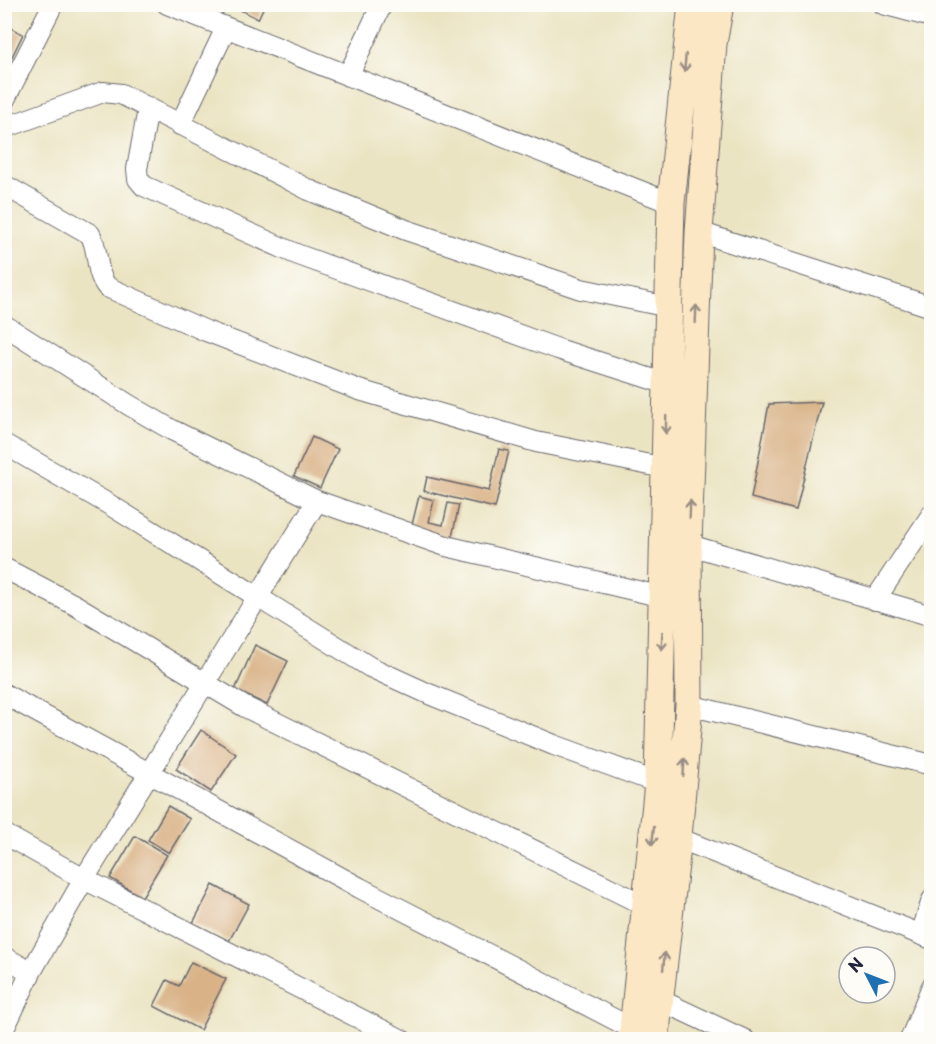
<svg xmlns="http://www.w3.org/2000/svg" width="936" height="1044" font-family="'Playpen Sans',sans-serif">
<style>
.building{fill:#d9b287}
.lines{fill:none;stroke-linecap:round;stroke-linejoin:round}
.minor-casing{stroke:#68666b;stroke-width:22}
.secondary-casing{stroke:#68666b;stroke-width:29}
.minor{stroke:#fff;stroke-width:20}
.secondary{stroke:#fbe7c3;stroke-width:27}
.oneway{stroke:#998e86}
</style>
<rect width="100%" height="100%" fill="#fdfcf7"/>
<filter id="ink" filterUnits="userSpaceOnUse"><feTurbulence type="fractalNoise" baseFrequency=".0167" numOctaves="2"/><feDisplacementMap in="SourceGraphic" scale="12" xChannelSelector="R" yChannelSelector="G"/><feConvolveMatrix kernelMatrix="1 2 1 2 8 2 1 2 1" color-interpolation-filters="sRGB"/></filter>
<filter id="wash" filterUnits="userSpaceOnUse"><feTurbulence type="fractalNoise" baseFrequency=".008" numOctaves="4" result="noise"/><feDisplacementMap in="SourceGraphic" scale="24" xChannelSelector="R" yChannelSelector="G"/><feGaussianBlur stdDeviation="1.35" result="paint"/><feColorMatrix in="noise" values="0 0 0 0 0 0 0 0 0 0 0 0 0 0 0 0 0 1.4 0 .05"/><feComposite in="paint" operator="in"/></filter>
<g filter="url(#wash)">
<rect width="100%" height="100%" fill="#ebe4c3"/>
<g id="blocks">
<path class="building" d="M229,4H265L258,19Z
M4,25L23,34L6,69L4,68Z
M822,402L796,510L751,498L769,404Z
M312,437L338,449L320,488L294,476Z
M499,449L509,451L495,508L424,491L427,477L489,491Z
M419,496L434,500L429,522L443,525L448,503L459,505L452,537L411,529Z
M255,645L288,661L267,705L235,690Z
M201,730L236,754L211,792L176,769Z
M168,806L190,819L169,853L148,840Z
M135,836L167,855L142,897L110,878Z
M213,885L249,904L229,941L193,923Z
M191,962L226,979L200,1030L154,1006L167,980L179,986Z"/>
</g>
</g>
<g filter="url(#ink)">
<use href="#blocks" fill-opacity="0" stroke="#68666b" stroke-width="1.5"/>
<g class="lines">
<g class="minor-casing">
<path id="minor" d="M167,4L671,203
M883,4L932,17
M348,76L382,4
M4,101L53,4
M148,109L137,169L138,179L144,186L296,254L558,349L667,384
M180,125L226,28
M4,128L103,92L121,94L309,190L406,230L581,289L669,307
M4,185L90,234C100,251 94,270 107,287L206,331L359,390L536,442L665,468
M699,232L932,307
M4,325L129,405L172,430L317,501L446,546L663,597
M4,444L110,505L370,667L429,694L554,745L658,783
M676,541L932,616
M4,568L75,605L245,707L646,906L655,908
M875,600L932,514
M4,694L360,888L633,1029
M689,705L932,765
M4,834L84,879L402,1040
M678,838L932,939
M921,934L932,900
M4,957L31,972
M660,1000L745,1040
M4,1029L31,972L84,879L317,501
M910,1040L932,986"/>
</g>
<g class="secondary-casing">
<path id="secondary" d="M632,1040L658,783L671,203L692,4
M655,1040L678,838L689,705L688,544L699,232L713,44L720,4"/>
</g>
<use href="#minor" class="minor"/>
<use href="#secondary" class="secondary"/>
</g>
<defs><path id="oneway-shaft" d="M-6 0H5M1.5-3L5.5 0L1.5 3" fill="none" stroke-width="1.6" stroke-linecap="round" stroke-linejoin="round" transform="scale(1.5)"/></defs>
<g class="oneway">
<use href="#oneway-shaft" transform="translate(685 63) rotate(95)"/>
<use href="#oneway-shaft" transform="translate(696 314) rotate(-88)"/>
<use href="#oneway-shaft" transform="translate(666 425) rotate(91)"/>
<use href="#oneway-shaft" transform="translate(690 509) rotate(-88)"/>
<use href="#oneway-shaft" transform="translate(662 641) rotate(92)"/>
<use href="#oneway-shaft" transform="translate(684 767) rotate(-86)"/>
<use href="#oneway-shaft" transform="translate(653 836) rotate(96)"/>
<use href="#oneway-shaft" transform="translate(664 961) rotate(-84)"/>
</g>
</g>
<rect width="936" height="1044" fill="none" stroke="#fdfcf7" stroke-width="24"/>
<g transform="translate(867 975) rotate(312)"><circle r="28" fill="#fdfcf7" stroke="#a5a5ac" stroke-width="1.5"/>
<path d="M0-4.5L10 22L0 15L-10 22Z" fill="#1f6fb2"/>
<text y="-9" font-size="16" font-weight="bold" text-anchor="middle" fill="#22223b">N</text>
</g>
</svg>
